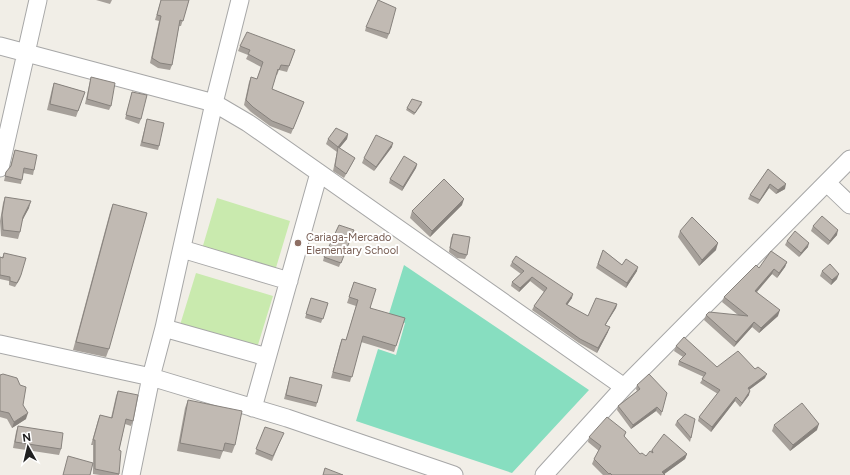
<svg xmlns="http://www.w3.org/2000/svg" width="850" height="475" font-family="Figtree,sans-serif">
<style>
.grass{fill:#c9eaae}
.pitch{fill:#87dec0}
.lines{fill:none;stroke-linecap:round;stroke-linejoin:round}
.minor-casing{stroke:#a7a7a7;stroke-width:19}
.minor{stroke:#fff;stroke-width:17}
.wall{fill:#a6a09a}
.shaded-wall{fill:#87827d}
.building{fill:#c1bab3;stroke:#87827d}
.education-dot{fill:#8d6e63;stroke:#fff;stroke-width:1.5}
.labels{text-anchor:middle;stroke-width:4;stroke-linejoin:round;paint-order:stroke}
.education-label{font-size:11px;fill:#785e54;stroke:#fff;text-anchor:start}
</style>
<rect width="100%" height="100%" fill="#f1eee7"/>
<path class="grass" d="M217,198L290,221L275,271L202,249Z
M196,273L273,296L257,348L180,325Z"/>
<path class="pitch" d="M404,265L589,390L512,473L356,421L378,349L396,355L405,323L388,317Z"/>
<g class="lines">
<g class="minor-casing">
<path id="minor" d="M0,46L214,103L248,123L624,387
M0,168L38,0
M827,183L850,205
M182,249L289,281
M164,328L267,357
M0,344L151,377L287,418L454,475
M253,408L319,173
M131,475L151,377L164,328L214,103L240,0
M544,475L624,387L850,159"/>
</g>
<use href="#minor" class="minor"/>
</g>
<path class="wall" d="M96,0H112L110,4Z
M161,0H189L181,26H179L172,65L170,70L158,68L150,63L159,21L155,20Z
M366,27L389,34L387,39L365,31Z
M240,46L295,50L287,72L279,70L277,75H276L272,89L304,102L291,134L270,126L251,112L244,105L249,82L251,77L257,79L261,67L246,59L248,55L238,51Z
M91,77L111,106L109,110L85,104L90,81Z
M54,83L85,92L76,117L47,110L52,89Z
M132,92L141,119L139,124L125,119Z
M422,104L414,115L406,110L407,108Z
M147,119L159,146L158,150L140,146Z
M348,134L347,139L339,148L355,158L353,162L344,178L333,171L337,152L326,144L328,139Z
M392,147L374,171L362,163L364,158Z
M15,150L34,170L33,175L23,173L21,184L4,181L6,172L10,167Z
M417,164L416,168L402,191L389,183L390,179Z
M768,169L785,189L776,194L769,188L758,204L748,199L750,195Z
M5,197L29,208L22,220L20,232L18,239L1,236L0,221L3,203Z
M113,204L109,349L106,357L73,350L110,212Z
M462,205L430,237L410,218L412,211Z
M813,226L837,235L828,245L811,231Z
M354,230L339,267L323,261L324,257Z
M680,231L716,250L699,266L678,237Z
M453,234L467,255L465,259L457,258L449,252L451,238Z
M787,241L808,247L799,257L785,245Z
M603,250L622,265L637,271L626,288L596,268Z
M4,253L21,275L20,279L15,287L9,285V281L0,279V257L2,258Z
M512,262L572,298L567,305L588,316L617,304L616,308L605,325L608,332L597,353L579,343L532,310L534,306L544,292L530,281L519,292L511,286L512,282L521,274L510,266Z
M787,262L785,267L777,278L772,274L757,292L778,316L759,333L752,327L734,347L704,320L706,315H738L722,302L724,297L759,268Z
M822,271L837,279L831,285L820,276Z
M354,282L396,346L394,352L361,342L350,382L331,378L340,344L342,339L346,340L356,306L347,303Z
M311,298L328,303L321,323L305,318Z
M676,346L717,367L755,369L765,378L749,390V395L740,407L735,401L711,432L698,421L699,417L718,394L700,383L704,377L678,365L679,361L683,357L674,351Z
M0,375L23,405L26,419L12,428L7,419L0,417Z
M290,377L317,403L316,407L284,399Z
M637,385L662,412L661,416L656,411L631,429L617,410L618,406L637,391L636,389Z
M118,391L133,421L131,426L125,424L119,450V475H100L93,474V445H91L98,420L100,415L111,418L116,396Z
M188,400L235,445L232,453L223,451L220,459L177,451L185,408Z
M677,421L691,438L690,442L675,425Z
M774,425L817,430L790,451L772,431Z
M18,426L61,449L59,455L13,448L16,432Z
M265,427L282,437L272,461L255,454Z
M626,432L624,437L640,454L646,456L652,450L687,454L685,459L664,474L665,475H603L592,464L594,459L599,451L588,442L589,437Z"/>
<path class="shaded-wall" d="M348,134L347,139L338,150V147Z
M393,143L392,147L374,171L376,167Z
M417,164L416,168L402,191L403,187Z
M770,184L769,188L758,204L760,200Z
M786,184L785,189L776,194L778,190Z
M464,199L462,205L430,237L432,231Z
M31,201L29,208L21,223L23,217Z
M838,230L837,235L828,245L830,241Z
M718,243L716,250L699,266L702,260Z
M809,243L808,247L799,257L801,253Z
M787,262L785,267L777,278L779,273Z
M638,267L637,271L626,288L627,283Z
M774,269L772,274L753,296L755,291Z
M839,274L837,279L831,285L832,280Z
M532,277L530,281L519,292L520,288Z
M573,294L572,298L565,308L566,304Z
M617,304L616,308L603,329L605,325Z
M780,310L778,316L759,333L761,328Z
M754,322L752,327L734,347L736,342Z
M610,327L608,332L597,353L598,348Z
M767,374L765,378L746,392L748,388Z
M750,391L749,395L740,407L742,403Z
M736,397L735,401L711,432L712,427Z
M657,407L656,411L631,429L633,425Z
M28,413L26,419L12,428L14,422Z
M819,424L817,430L790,451L793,445Z
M687,454L685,459L663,475L662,472Z"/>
<path class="building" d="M161,0H189L183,21L180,20L172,65L160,63L152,58L161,16L157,15Z
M378,0L396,8L389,34L366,27Z
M247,32L295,50L289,66L281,65L279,70L278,69L272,89L304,102L293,129L272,121L253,107L246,100L251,77L257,79L263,62L248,54L250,50L240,46Z
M91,77L115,83L111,106L87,99Z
M54,83L85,92L78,111L50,104Z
M132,92L147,95L141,119L126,115Z
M412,99L422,102L415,113L407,108Z
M147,119L164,123L159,146L142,142Z
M336,128L348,134L338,147L328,139Z
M376,135L393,143L376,167L364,158Z
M338,147L355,158L346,174L335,166Z
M15,150L37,155L34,170L24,168L22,180L5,176L6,172L11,166Z
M404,156L417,164L403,187L390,179Z
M768,169L786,184L778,190L770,184L760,200L750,195Z
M444,179L464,199L432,231L412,211Z
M5,197L31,201L23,217L20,232L3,230L2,215Z
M113,204L147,213L109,349L76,342Z
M822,216L838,230L830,241L813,226Z
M692,217L718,243L702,260L680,231Z
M339,225L354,230L341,263L324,257Z
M795,231L809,243L801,253L787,241Z
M453,234L470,237L467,255L459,253L450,248Z
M603,250L622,265L626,259L638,267L627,283L598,264Z
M771,251L787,262L779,273L774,269L755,291L780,310L761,328L754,322L736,342L706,315L709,312L748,316L724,297L756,265L759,268Z
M4,253L26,258L21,275L17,283L10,281V277L0,275V257L3,258Z
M516,256L573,294L566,304L588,316L596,298L617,304L605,325L610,327L598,348L580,339L534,306L547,288L532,277L520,288L512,282L524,271L512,262Z
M830,264L839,274L832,280L822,271Z
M354,282L376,289L370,308L405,318L396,346L363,336L352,377L333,372L342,339L346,340L358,300L349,297Z
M311,298L328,303L323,319L306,314Z
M684,337L717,367L738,351L755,369L758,367L767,374L748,388L750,391L742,403L736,397L712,427L699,417L720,390L702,379L706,373L679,361L686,354L676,346Z
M3,374L17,378L20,385L26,387L23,405L28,413L14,422L9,413L0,411V375Z
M649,374L667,393L662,412L657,407L633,425L618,406L640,389L637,385Z
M290,377L322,385L317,403L286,395Z
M118,391L138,395L133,421L126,419L119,450L121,451L119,474L95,469V440H93L100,415L112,418Z
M188,400L242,411L235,445L225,443L223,451L180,443Z
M802,403L819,424L793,445L774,425Z
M685,414L695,419L691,438L677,421Z
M607,417L626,432L624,436L640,454L642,453L646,456L650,451L653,453L652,450L664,434L687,454L662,472L665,475H612L610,473L609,474L594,459L601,446L589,437Z
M18,426L63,433L61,449L15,442Z
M265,427L284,433L273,456L256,449Z
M68,456L93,463L90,475H63Z
M325,468L343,475H323Z"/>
<circle class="education-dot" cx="298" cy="243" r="4"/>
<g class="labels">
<g class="education-label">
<text x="306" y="241">Cariaga-Mercado<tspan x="306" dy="13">Elementary School</tspan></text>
</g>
</g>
<g transform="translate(28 447) rotate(352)" stroke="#ffffff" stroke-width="3" paint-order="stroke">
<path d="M0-3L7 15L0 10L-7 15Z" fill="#202020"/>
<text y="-6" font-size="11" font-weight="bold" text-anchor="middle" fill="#202020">N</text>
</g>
</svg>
